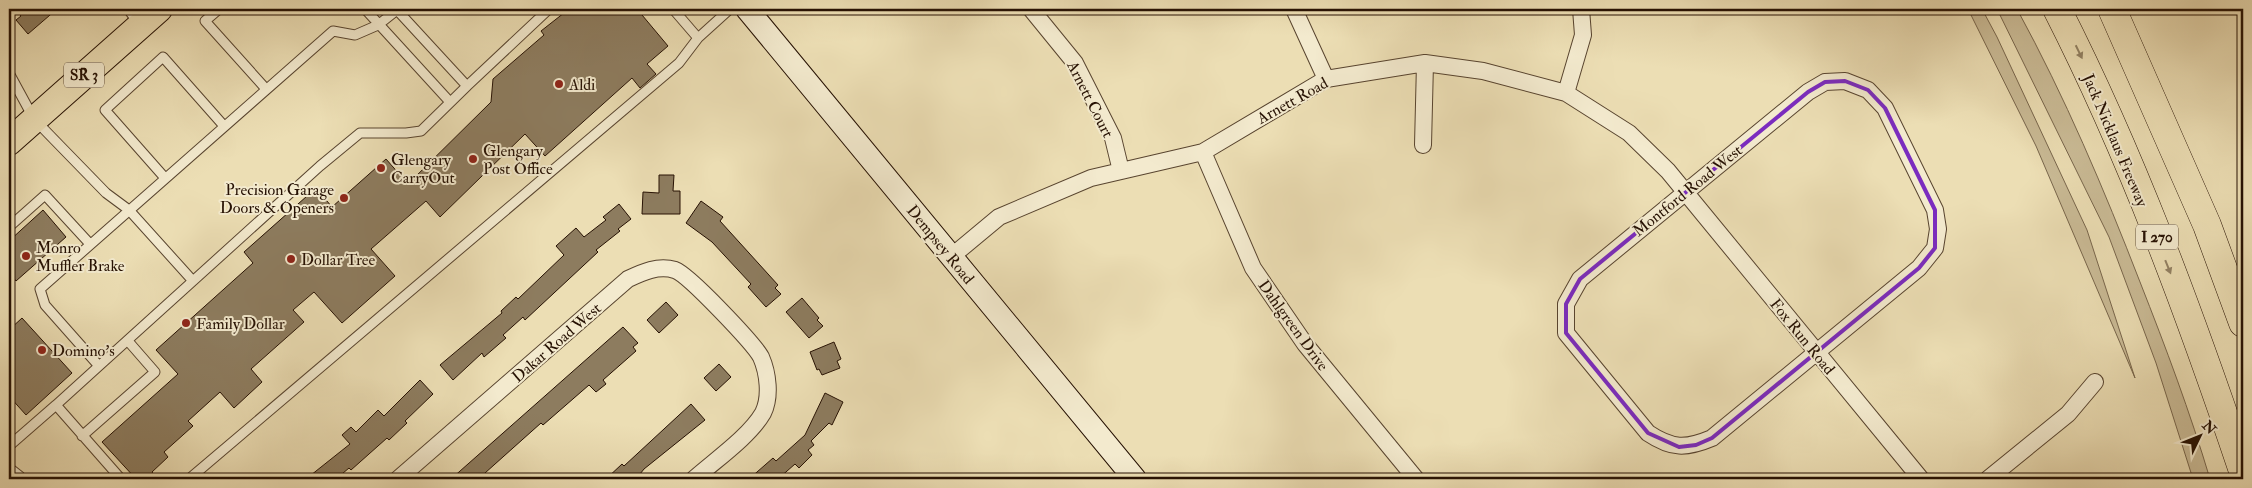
<svg xmlns="http://www.w3.org/2000/svg" width="2252" height="488" font-family="'IM FELL Double Pica',serif">
<style>
.green{fill:#cabb96;stroke:#78664c}
.building{fill:#8d7c5f;stroke:#261103}
.lines{fill:none;stroke-linecap:round;stroke-linejoin:round}
.service-casing{stroke:#58442f;stroke-width:11}
.minor-casing{stroke:#58442f;stroke-width:18}
.secondary-casing{stroke:#261103;stroke-width:24}
.primary-casing{stroke:#261103;stroke-width:28}
.motorway-casing{stroke:#261103;stroke-width:29}
.service{stroke:#f3eace;stroke-width:9}
.minor{stroke:#f3eace;stroke-width:16}
.secondary{stroke:#f3eace;stroke-width:22}
.primary{stroke:#ecdeb4;stroke-width:26}
.motorway{stroke:#ecdeb4;stroke-width:28}
.oneway{fill:#938264}
.marked{fill:none;stroke:#7b2cbf;stroke-width:4;stroke-linejoin:round}
.poi-dot{fill:#8f2418;stroke:#f3eace;stroke-width:2}
.labels{text-anchor:middle;stroke-width:4;stroke-linejoin:round;paint-order:stroke}
.shield{fill:#f3eace;stroke:#645240;stroke-width:1}
.shield-label{font-size:15px;font-weight:bold;fill:#261103}
.poi-label{font-size:16px;fill:#261103;stroke:#f3eace;text-anchor:start}
.street-label{font-size:16px;fill:#261103;stroke:#f3eace}
</style>
<rect width="100%" height="100%" fill="#ecdeb4"/>
<filter id="stains"><feTurbulence type="fractalNoise" baseFrequency=".004" numOctaves="4"/><feColorMatrix values="0 0 0 0 .2 0 0 0 0 .09 0 0 0 0 .02 0 0 0 .5 -.17"/></filter>
<radialGradient id="worn" r=".72"><stop offset=".6" stop-color="#630" stop-opacity="0"/><stop offset="1" stop-color="#630" stop-opacity=".3"/></radialGradient>
<path class="green" d="M1968,9H1982L1997,37L2087,230L2135,378L2036,146Z
M1997,9H2017C2065,97 2104,189 2140,282C2166,348 2190,412 2210,479H2193L2156,363L2109,237Z"/>
<path class="building" d="M15,9H57L28,34L16,20L21,16Z
M569,9H637L668,46L647,64L656,74L640,88L632,78L545,156L525,134L440,217L426,201L371,249L395,276L342,323L314,292L293,310L304,322L251,369L262,382L234,408L220,392L188,421L193,426L164,452L168,457L152,472L158,479H136L102,442L178,374L156,350L253,263L244,252L316,188L332,207L386,159L408,184L491,102L493,79L544,35L541,31Z
M659,175H674L673,191H680V214H642L643,192L659,193Z
M701,201L723,217L720,221L778,285L775,288L781,294L766,307L748,287L751,284L712,242L686,223Z
M619,204L631,219L618,229L620,231L596,250L598,252L525,320L523,317L503,335L506,338L484,357L482,353L453,380L440,365L502,313L501,311L516,297L518,299L564,255L556,246L576,228L584,237L606,220L603,217Z
M43,210L66,237L16,281L9,272V241Z
M802,298L819,318L817,320L823,326L809,338L786,312Z
M666,302L678,315L659,333L647,320Z
M22,318L72,373L26,415L9,396V330Z
M623,327L638,343L633,347L636,351L603,380L606,384L596,392L589,385L543,425L541,423L485,473L491,479H451Z
M834,342L841,359L837,361L840,368L822,375L819,369L817,370L810,352Z
M719,364L731,377L716,391L704,378Z
M420,380L433,394L405,421L407,423L389,440L387,438L351,470L349,468L336,479H306L350,444L342,435L351,427L356,432L378,410L384,416Z
M825,393L843,402L832,425L829,423L811,441L814,445L808,450L812,455L799,468L795,464L778,479H749L773,458L776,461L805,435Z
M691,404L705,420L644,469L636,479H606L622,464L624,466Z"/>
<g class="lines">
<g class="service-casing">
<path id="service" d="M128,9L138,23
M219,9L205,21L266,89
M365,9L450,102
M698,38L730,9
M9,73L34,119L106,193L129,210L193,281
M467,86L549,9
M165,178L105,110L163,57L224,126
M9,227L45,195L90,244
M99,366L320,166L360,133H406L421,131L467,86L397,10L378,25L355,35L333,31L40,289L45,305L99,366L56,405L121,479
M82,436L155,372L128,341
M9,446L56,405
M189,479L679,63L698,38L673,9"/>
</g>
<g class="minor-casing">
<path id="minor" d="M1031,9L1075,63L1113,138L1121,171
M1294,9L1326,79
M1845,81L1868,90L1885,108L1935,210L1938,229L1935,248L1919,268L1712,438C1686,449 1672,449 1648,433L1566,333V304L1580,279L1808,92L1825,82Z
M1566,93L1583,35L1581,9
M1423,145L1425,63
M1203,152L1253,268L1305,344L1416,479
M951,257L999,217L1091,178L1203,152L1326,79L1425,63L1483,71L1566,93L1629,133L1668,171L1921,479
M9,472L18,479
M398,479L628,279C643,272 658,265 675,270C689,275 754,344 761,357C768,373 771,397 763,413C749,437 714,461 694,479
M1988,479L2068,414L2095,382"/>
</g>
<g class="secondary-casing">
<path id="secondary" d="M747,9L1135,479"/>
</g>
<g class="primary-casing">
<path id="primary" d="M9,142L159,9"/>
</g>
<g class="motorway-casing">
<path id="motorway" d="M2057,9C2132,156 2190,314 2243,471
M2112,9L2207,225L2243,323"/>
</g>
<use href="#service" class="service"/>
<use href="#minor" class="minor"/>
<use href="#secondary" class="secondary"/>
<use href="#primary" class="primary"/>
<use href="#motorway" class="motorway"/>
</g>
<defs><path id="oneway-solid" d="M-6-.8H1V-3.2L6.5 0L1 3.2V.8H-6Z" transform="scale(1.25)"/></defs>
<g class="oneway">
<use href="#oneway-solid" transform="translate(2079 52) rotate(64)"/>
<use href="#oneway-solid" transform="translate(2168 267) rotate(68)"/>
</g>
<path class="marked" d="M1845,81L1868,90L1885,108L1935,210V248L1919,268L1712,438L1696,445L1679,447L1648,433L1566,333V304L1580,279L1808,92L1825,82Z"/>
<g class="poi-dot">
<circle cx="559" cy="84" r="5"/>
<circle cx="473" cy="159" r="5"/>
<circle cx="381" cy="168" r="5"/>
<circle cx="344" cy="198" r="5"/>
<circle cx="26" cy="256" r="5"/>
<circle cx="291" cy="259" r="5"/>
<circle cx="186" cy="323" r="5"/>
<circle cx="42" cy="350" r="5"/>
</g>
<g class="labels">
<g class="shield">
<rect x="64" y="62.5" width="40" height="25" rx="4"/>
<rect x="2136" y="224.5" width="42" height="25" rx="4"/>
</g>
<g class="shield-label">
<text x="84" y="80">SR 3</text>
<text x="2157" y="242">I 270</text>
</g>
<g class="poi-label">
<text x="569" y="90">Aldi</text>
<text x="483" y="156">Glengary<tspan x="483" dy="18">Post Office</tspan></text>
<text x="391" y="165">Glengary<tspan x="391" dy="18">CarryOut</tspan></text>
<text x="334" y="195" text-anchor="end">Precision Garage<tspan x="334" dy="18">Doors &amp; Openers</tspan></text>
<text x="36" y="253">Monro<tspan x="36" dy="18">Muffler Brake</tspan></text>
<text x="301" y="265">Dollar Tree</text>
<text x="196" y="329">Family Dollar</text>
<text x="52" y="356">Domino's</text>
</g>
<g class="street-label">
<text transform="translate(1091 99) rotate(63)" y="6">Arnett Court</text>
<text transform="translate(1292 100) rotate(-29)" y="6">Arnett Road</text>
<text transform="translate(2116 140) rotate(67)" y="6">Jack Nicklaus Freeway</text>
<text transform="translate(1687 190) rotate(-39)" y="6">Montford Road West</text>
<text transform="translate(941 244) rotate(51)" y="6">Dempsey Road</text>
<text transform="translate(1294 325) rotate(54)" y="6">Dahlgreen Drive</text>
<text transform="translate(1803 336) rotate(51)" y="6">Fox Run Road</text>
<text transform="translate(556 342) rotate(-41)" y="6">Dakar Road West</text>
</g>
</g>
<rect width="2252" height="488" fill="none" stroke="#ecdeb4" stroke-width="30"/>
<rect x="10" y="10" width="2232" height="468" fill="none" stroke="#261103" stroke-width="2.5"/>
<rect x="15" y="15" width="2222" height="458" fill="none" stroke="#261103"/>
<g transform="translate(2200 436) rotate(47)" stroke="#f3eace" stroke-width="4" paint-order="stroke">
<path d="M0-4L9 19L0 12L-9 19Z" fill="#261103"/>
<text y="-8" font-size="14" font-weight="bold" text-anchor="middle" fill="#261103">N</text>
</g>
<rect width="100%" height="100%" filter="url(#stains)"/>
<rect width="100%" height="100%" fill="url(#worn)"/>
</svg>
